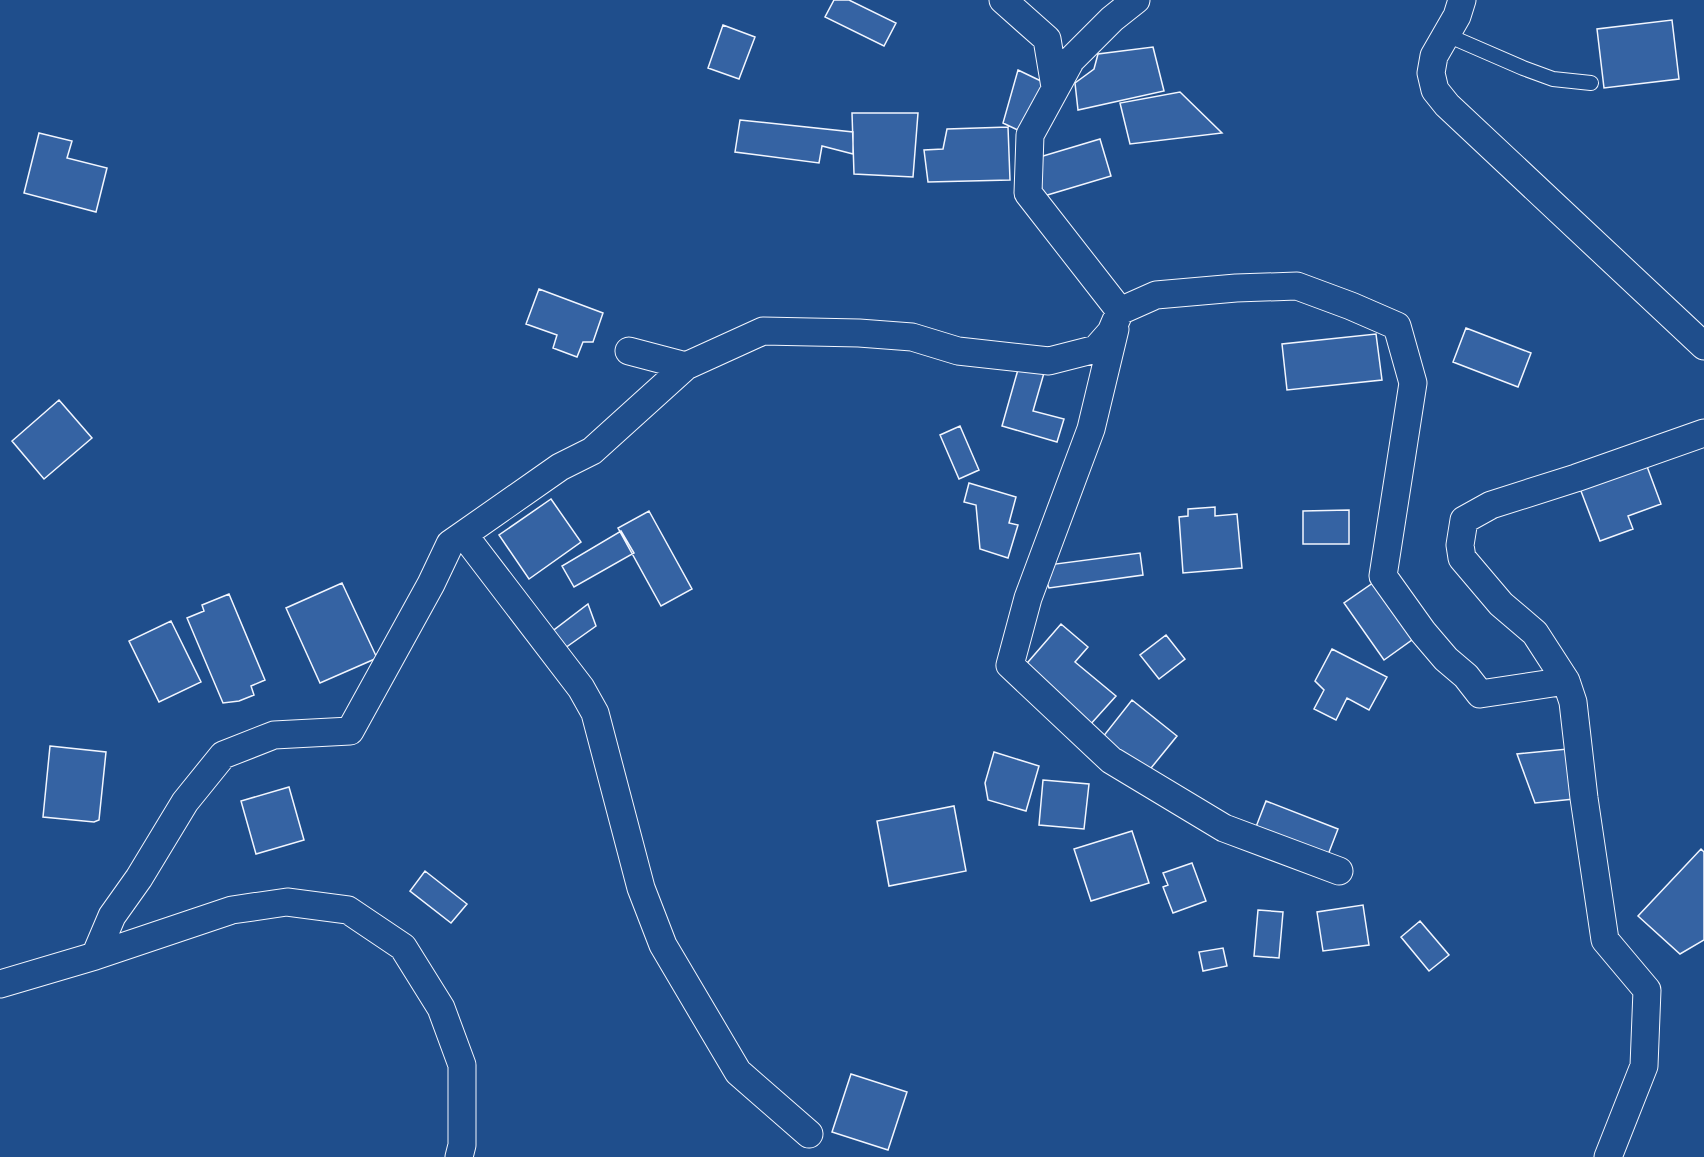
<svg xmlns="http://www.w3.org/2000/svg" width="1704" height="1157" font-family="'DM Sans',sans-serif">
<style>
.building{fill:#3563a3;stroke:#f2f6ff;stroke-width:1.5}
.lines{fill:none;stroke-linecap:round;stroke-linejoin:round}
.service-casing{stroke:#f2f6ff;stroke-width:16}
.minor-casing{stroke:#f2f6ff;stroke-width:29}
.service{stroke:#1f4e8c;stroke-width:14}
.minor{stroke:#1f4e8c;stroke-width:27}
</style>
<rect width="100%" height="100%" fill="#1f4e8c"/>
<path class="building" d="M834,0H849L896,23L884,46L825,17Z
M1672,20L1679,79L1604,88L1597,29Z
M723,25L755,37L739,79L708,68Z
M1153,47L1164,91L1078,110L1075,83L1094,69L1098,54Z
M1018,70L1043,82L1026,134L1003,123Z
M1180,92L1222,133L1130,144L1120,103Z
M852,113H918L913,177L854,174Z
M740,120L853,132V154L822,146L819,163L735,152Z
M1008,127L1010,180L928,182L924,150L943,149L947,129Z
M39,133L72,141L67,158L107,168L96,212L24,193Z
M1100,139L1111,176L1044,196L1033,159Z
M539,289L603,313L593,342H583L577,357L553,348L557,335L526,324Z
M1466,328L1531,353L1518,387L1453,362Z
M1376,334L1382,380L1287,390L1282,344Z
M1021,359L1046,366L1033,411L1064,419L1057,442L1002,426Z
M59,400L92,438L44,479L12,441Z
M960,426L979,470L959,479L940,435Z
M1642,453L1661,504L1628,516L1633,529L1600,541L1576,478Z
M969,483L1016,497L1009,523L1018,525L1008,558L980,549L976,505L964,502Z
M551,499L581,542L529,579L499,535Z
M1215,507V516L1237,514L1242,568L1183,573L1179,517L1188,516V509Z
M1349,510V544H1303V511Z
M649,511L692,589L661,606L618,528Z
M621,531L634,553L574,587L562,566Z
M1140,553L1143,575L1049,588L1040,566Z
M1383,576L1423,632L1384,660L1344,603Z
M342,583L377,658L320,683L286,608Z
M229,594L265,680L251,686L254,695L239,701L223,703L187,618L204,611L202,605Z
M588,604L596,626L558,653L546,636Z
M171,621L201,682L159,702L129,641Z
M1061,624L1088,647L1075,662L1116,696L1089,726L1022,669Z
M1166,635L1185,659L1159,679L1140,655Z
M1332,649L1387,677L1369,710L1347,698L1336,720L1314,709L1324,690L1315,681Z
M1132,700L1177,736L1147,773L1102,738Z
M50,746L106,752L99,820L94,822L43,817Z
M1578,748L1584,798L1535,803L1517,754Z
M994,752L1039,766L1026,811L988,800L985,783Z
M1043,780L1089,784L1084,829L1039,825Z
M289,787L304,840L256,854L241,801Z
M1266,801L1338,829L1326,860L1254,832Z
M954,806L966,871L889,886L877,821Z
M1132,831L1149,883L1091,901L1074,849Z
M1701,849L1704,852V940L1680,954L1638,916Z
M1192,863L1206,901L1173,913L1163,887L1168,885L1163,873Z
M425,871L467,904L451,923L410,891Z
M1363,905L1369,945L1323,951L1317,912Z
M1258,910L1283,912L1279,958L1254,956Z
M1420,921L1449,955L1429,971L1401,937Z
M1223,948L1227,966L1203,971L1199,952Z
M851,1074L907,1092L888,1150L832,1132Z"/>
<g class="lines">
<g class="service-casing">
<path id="service" d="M1447,35L1523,68L1553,79L1591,83"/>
</g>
<g class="minor-casing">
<path id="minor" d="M1003,0L1047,39L1055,87
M1136,0L1112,19L1071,60L1030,135L1028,193L1120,311L1156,295L1236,288L1297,286L1351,306L1397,326L1413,383L1383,576L1423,632L1446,659L1466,676L1480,694L1566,681L1573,702L1584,798L1605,940L1647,990L1644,1066L1608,1157
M1462,0L1457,16L1434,56L1431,73L1435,90L1447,105L1704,346
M1115,329L1091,429L1028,598L1010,665L1111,760L1224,828L1339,871
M629,351L686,366
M464,535L581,688L595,713L641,888L663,945L738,1072L809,1134
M1566,681L1535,633L1501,604L1462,558L1460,545L1464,520L1491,505L1576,478L1704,433
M95,956L112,916L139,878L185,802L223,755L274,735L350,731L431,584L450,544L560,467L592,451L686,366L763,331L859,333L912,337L958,351L1049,361L1096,349L1111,332L1120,311
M0,984L95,956L232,910L287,902L348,910L403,947L441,1008L462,1065V1145L459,1157"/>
</g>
<use href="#service" class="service"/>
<use href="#minor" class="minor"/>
</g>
</svg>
